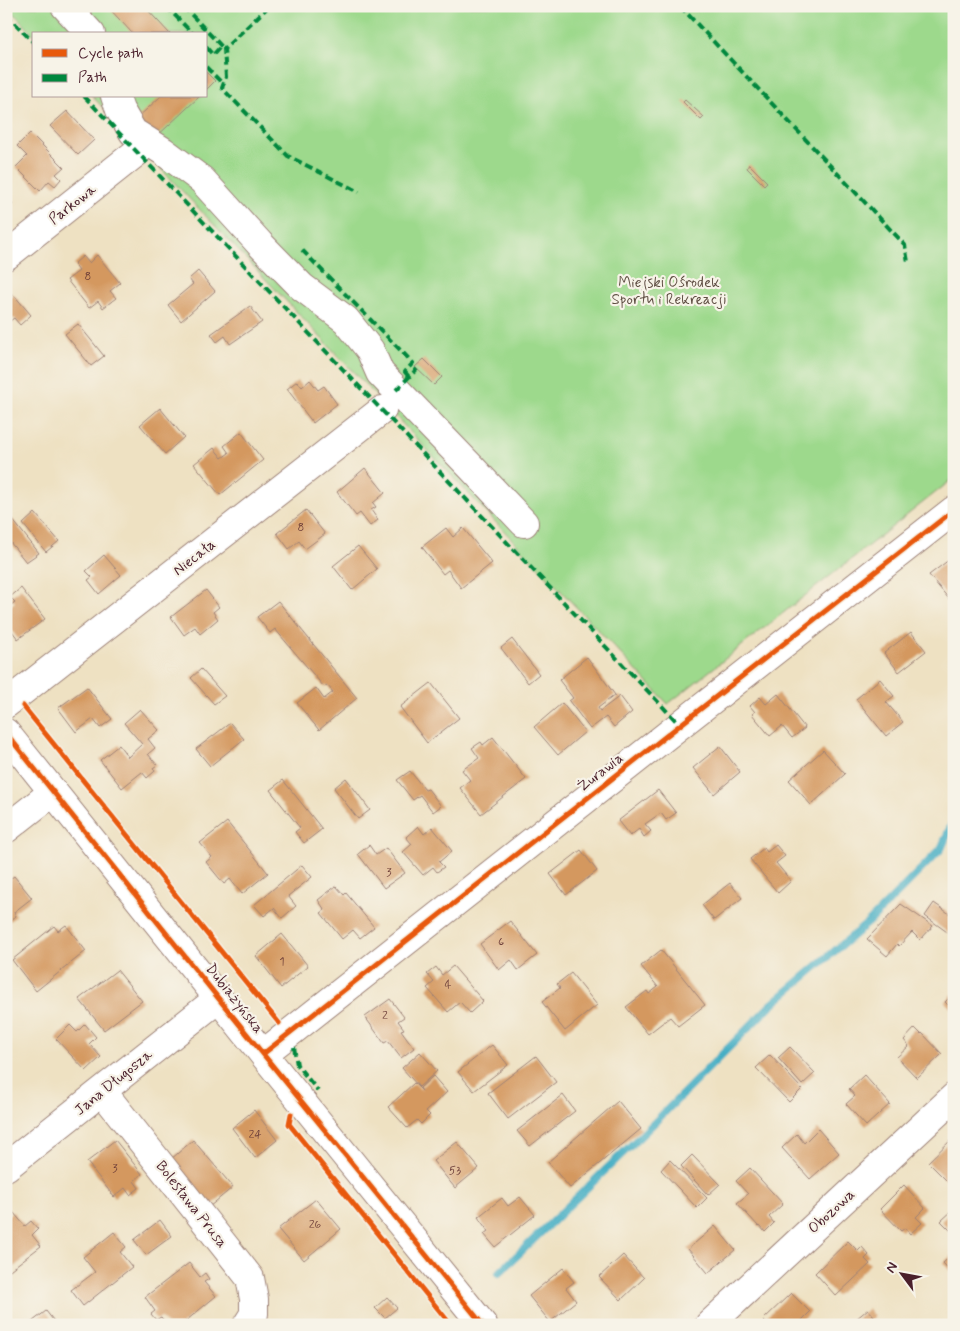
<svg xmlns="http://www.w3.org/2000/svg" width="960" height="1331" font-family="Mynerve,sans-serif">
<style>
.green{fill:#9dd98c;stroke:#747c5c}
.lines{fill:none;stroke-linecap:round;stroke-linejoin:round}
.stream{stroke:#45aec4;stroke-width:8}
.building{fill:#d4985e}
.minor-casing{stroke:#9c8076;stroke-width:30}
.minor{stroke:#fff;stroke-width:28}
.quiet{stroke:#00873e;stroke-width:4;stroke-dasharray:8 4;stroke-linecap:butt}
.cycleway-casing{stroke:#f7f3e8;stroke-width:8}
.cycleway{stroke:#e8590c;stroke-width:5}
.labels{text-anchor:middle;stroke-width:4.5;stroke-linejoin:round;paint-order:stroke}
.number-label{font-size:12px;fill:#6c3d38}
.street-label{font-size:15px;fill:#4a1f2b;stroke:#f7f3e8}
.park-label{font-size:15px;fill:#5f4e43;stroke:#f7f3e8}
</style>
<rect width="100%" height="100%" fill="#f7f3e8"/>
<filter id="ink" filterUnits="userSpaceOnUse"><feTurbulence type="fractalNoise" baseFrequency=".02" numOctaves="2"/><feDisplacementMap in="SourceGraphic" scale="10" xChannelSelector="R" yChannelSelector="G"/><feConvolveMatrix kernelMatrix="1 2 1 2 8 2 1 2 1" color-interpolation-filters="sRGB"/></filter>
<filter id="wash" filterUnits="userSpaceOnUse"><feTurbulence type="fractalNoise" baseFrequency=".0096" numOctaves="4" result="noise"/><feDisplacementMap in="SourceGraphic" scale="20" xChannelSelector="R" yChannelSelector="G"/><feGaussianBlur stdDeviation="1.12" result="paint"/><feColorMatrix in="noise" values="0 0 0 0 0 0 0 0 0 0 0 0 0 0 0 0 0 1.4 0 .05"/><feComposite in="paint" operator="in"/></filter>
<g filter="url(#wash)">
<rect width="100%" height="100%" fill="#eee1c2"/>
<path class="green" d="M7,6H954V478L668,704L92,96H206V34L34,35Z"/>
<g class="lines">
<path class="stream" d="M499,1273L653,1124L771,1005L869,922L941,849L954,819"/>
</g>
<g id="blocks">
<path class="building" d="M107,6H144L170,34H133Z
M206,72L215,81L206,90Z
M161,96H200L154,139L135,120Z
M685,100L704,117L701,120L683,102Z
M67,111L94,140L78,155L50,126Z
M30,133L64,167L56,174L61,179L55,186L49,181L40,191L16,167L27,156L17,146Z
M749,164L767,182L764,185L747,168Z
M6,195L13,204L6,209Z
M97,255L120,283L110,291L116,298L103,308L98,301L89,308L67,280L79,271L74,264L83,256L89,263Z
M198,271L215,291L181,321L168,305L193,284L189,279Z
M13,294L31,315L20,325L14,318L6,324V299Z
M250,306L262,322L230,344L225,336L217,342L211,334Z
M78,324L104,356L91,366L65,334Z
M424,359L442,377L434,385L415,367Z
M310,380L318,390L324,386L337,404L313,423L287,389L297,381L302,387Z
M160,408L184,437L165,454L140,425Z
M241,432L263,460L220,495L194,464L214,448L222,458L229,453L224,446Z
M365,468L385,493L373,503L376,507L371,510L378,520L370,526L360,513L356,516L337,492Z
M306,510L325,534L305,549L299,541L289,549L277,533Z
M35,513L59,541L46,552L23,524Z
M12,519L39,553L26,562L6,537V523Z
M446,528L453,537L463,528L492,563L461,588L448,570L443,574L422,547Z
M358,546L377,569L352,590L333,566Z
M104,555L121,575L99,594L88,580L92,577L86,571Z
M954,556V605L929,575Z
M21,588L45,619L18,639L6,623V609L15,602L10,597Z
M206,590L219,607L213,612L218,619L200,634L195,627L184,635L171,617Z
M278,601L357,698L319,730L297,703L316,688L324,699L333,692L327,685L324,687L275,629L270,633L257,617Z
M911,632L926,651L899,672L884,653Z
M512,639L539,674L528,683L501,648Z
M587,657L615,695L598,708L600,711L620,696L632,712L614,727L606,717L590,729L569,701L573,698L559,680Z
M201,669L225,696L214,704L191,678Z
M880,679L894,696L886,702L903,722L886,736L856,699Z
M431,683L459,718L427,743L400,707Z
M87,687L112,719L100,728L93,719L76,732L58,708Z
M778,694L805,728L792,738L782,726L770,736L752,714L755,712L750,706L760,697L766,704Z
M562,703L585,732L558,755L534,727Z
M140,709L159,730L148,739L155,748L148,754L157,765L153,768L155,771L147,778L142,772L122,788L100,760L119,745L128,757L142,744L124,723Z
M230,723L244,739L210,766L196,749Z
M493,737L526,779L481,814L460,788L470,780L462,770L479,758L472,748L481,742L483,745Z
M720,746L740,772L714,794L693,768Z
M823,750L845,774L811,805L789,780Z
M410,771L425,790L428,789L441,806L433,812L420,795L413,800L397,780Z
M346,778L370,810L358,819L334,788Z
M283,780L322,829L304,843L295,832L300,828L270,790Z
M658,790L676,813L666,820L661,813L645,824L651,831L644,837L639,829L630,836L618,821Z
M227,822L268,873L242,894L230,879L224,884L206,862L212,857L200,843Z
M418,826L424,834L432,827L452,851L439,862L444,867L437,872L433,867L423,875L403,852L412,844L406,837Z
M369,845L376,855L386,848L405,873L384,888L358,854Z
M776,845L785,856L776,863L791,881L778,893L750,859L764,848L767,852Z
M581,850L597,871L566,895L550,874Z
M302,865L312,877L288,896L296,906L282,918L274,908L264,916L254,905Z
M14,876L32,898L14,912L16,916L6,924V882Z
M730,883L742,898L714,920L702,905Z
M336,886L344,895L346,893L374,927L360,938L353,930L342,939L321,913L325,910L318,900Z
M934,903L954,917V937L925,916Z
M901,904L933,926L920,940L912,932L899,946L897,944L887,956L867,939Z
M510,921L537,955L518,970L511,960L499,970L480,944Z
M66,925L86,951L36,991L12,960L54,926L58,931Z
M282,934L308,966L281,988L256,956Z
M661,950L705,1005L678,1026L670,1017L648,1034L626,1007L647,991L649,994L658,987L641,966Z
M453,966L483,1001L470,1013L460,1002L448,1012L427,988L434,982L427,974L436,967L442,975Z
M117,970L142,1001L104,1030L79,999Z
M571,973L597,1005L565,1031L542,1002L560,988L557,984Z
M954,993V1011L945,1002Z
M390,999L404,1017L398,1021L404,1029L401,1030L414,1048L401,1058L388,1041L384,1043L365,1017Z
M85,1024L96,1037L89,1044L101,1057L86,1071L56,1039L70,1025L77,1032Z
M915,1028L921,1034L922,1033L942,1054L917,1078L897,1057L909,1046L904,1040Z
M492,1045L508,1065L474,1091L458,1072Z
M790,1047L815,1073L802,1085L778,1058Z
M420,1052L437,1071L419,1087L402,1068Z
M770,1055L802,1089L789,1102L756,1068Z
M536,1056L556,1082L508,1119L488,1093Z
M864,1075L890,1104L866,1126L846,1104L855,1096L849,1089Z
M433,1076L447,1092L426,1111L430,1115L421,1124L417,1120L407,1128L388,1107L414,1083L422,1091L420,1088Z
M563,1095L575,1111L530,1146L517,1131Z
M618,1101L641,1129L570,1188L548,1162Z
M254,1110L277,1140L255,1158L232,1128Z
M818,1129L839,1153L810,1179L782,1148L797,1134L804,1143Z
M952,1139L954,1141V1188L928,1162Z
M115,1140L142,1174L134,1181L139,1188L130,1195L125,1188L114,1197L87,1162Z
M193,1140L233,1187L209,1207L170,1160Z
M457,1142L479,1168L455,1188L433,1161Z
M692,1155L720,1184L708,1195L681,1166Z
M670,1160L707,1198L697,1208L661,1170Z
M750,1168L783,1204L769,1217L774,1223L765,1232L760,1226L759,1227L737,1203L748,1194L736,1181Z
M904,1185L925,1208L916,1217L922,1223L910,1234L905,1228L901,1231L880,1209Z
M520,1197L535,1215L495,1247L484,1234L488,1231L478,1217L502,1198L508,1206Z
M316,1199L341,1229L304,1260L278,1229Z
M954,1209V1234L941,1221Z
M13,1212L25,1226L31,1221L38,1229L32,1235L41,1246L6,1273V1217Z
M160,1220L172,1236L146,1255L134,1240Z
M715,1226L735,1250L708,1273L688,1249Z
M114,1232L126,1247L120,1252L132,1267L83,1306L71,1290L95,1272L83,1257Z
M848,1241L858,1251L862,1247L869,1255L865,1259L870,1264L836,1296L815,1273Z
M954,1253V1275L943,1263Z
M623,1255L644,1278L621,1300L599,1277Z
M189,1263L200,1277L205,1273L209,1279L204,1282L216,1296L181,1325H167L161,1317L156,1320L151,1314L155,1311L145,1297Z
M563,1268L574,1282L566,1288L576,1301L550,1322L529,1296Z
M791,1293L810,1312L797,1325H768L763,1320Z
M387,1297L397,1308L385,1318L375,1308Z
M868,1309L874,1316L868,1322L870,1325H849Z
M46,1311L57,1325H28Z"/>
</g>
</g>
<g filter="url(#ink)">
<use href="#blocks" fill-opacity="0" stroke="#9c8076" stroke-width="1"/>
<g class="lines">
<g class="minor-casing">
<path id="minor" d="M65,6L91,34
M115,96L120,110L133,132L163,151L202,180L260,244L302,287L346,320L370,350L380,373L470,466L524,523
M6,256L137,152
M6,704L382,410
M6,733L263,1054L483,1325
M6,829L53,792
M263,1054L680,725L954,510
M102,1091L250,1278L254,1299V1314L247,1325
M6,1167L219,998
M709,1325L954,1097"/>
</g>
<use href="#minor" class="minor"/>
<path class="quiet" d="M166,6L193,34
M183,6L224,49
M269,6L224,49L226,77L222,88L288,156L359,192
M680,6L905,245L908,262
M6,14L34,43
M206,47L213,55L221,46
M206,67L223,84
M84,96L680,725
M302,250L413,363L405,372L409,377
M396,390L417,369
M6,685L7,687
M294,1047L297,1065L318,1091"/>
<g class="cycleway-casing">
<path id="cycleway" d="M23,706L279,1023
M6,733L263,1054L483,1325
M263,1054L680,725L954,510
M291,1114L289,1124L451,1325"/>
</g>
<use href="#cycleway" class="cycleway"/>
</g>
</g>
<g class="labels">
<g class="number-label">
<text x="88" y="280">8</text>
<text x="301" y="531">8</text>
<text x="389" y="876">3</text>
<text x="501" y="945">6</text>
<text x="282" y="965">1</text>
<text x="448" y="988">4</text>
<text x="385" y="1019">2</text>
<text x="255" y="1138">24</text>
<text x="115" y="1172">3</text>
<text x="455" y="1174">53</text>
<text x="315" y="1228">26</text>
</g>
<g class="street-label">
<text transform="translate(72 204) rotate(-38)" y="5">Parkowa</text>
<text transform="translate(194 557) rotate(-38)" y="5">Niecała</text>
<text transform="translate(600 772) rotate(-38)" y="5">Żurawia</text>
<text transform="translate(235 998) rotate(52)" y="5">Dubiażyńska</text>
<text transform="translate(113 1082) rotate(-39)" y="5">Jana Długosza</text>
<text transform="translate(192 1204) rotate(52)" y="5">Bolesława Prusa</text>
<text transform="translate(831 1211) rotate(-43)" y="5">Obozowa</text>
</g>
<g class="park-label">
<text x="669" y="287">Miejski Ośrodek<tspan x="669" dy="17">Sportu i Rekreacji</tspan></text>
</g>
</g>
<rect width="960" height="1331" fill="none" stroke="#f7f3e8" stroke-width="25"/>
<rect x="32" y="32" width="175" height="65" fill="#f7f3e8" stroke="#b29e9c"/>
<rect x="42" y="49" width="25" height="8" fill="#e8590c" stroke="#b29e9c"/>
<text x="78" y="58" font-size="15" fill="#4a1f2b">Cycle path</text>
<rect x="42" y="74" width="25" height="8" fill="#00873e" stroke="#b29e9c"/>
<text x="78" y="82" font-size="15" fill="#4a1f2b">Path</text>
<g transform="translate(902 1274) rotate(302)" stroke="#f7f3e8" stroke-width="4" paint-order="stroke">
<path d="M0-4L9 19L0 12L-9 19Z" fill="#4a1f2b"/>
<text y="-8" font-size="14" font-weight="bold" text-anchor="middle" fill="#4a1f2b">N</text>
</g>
</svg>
